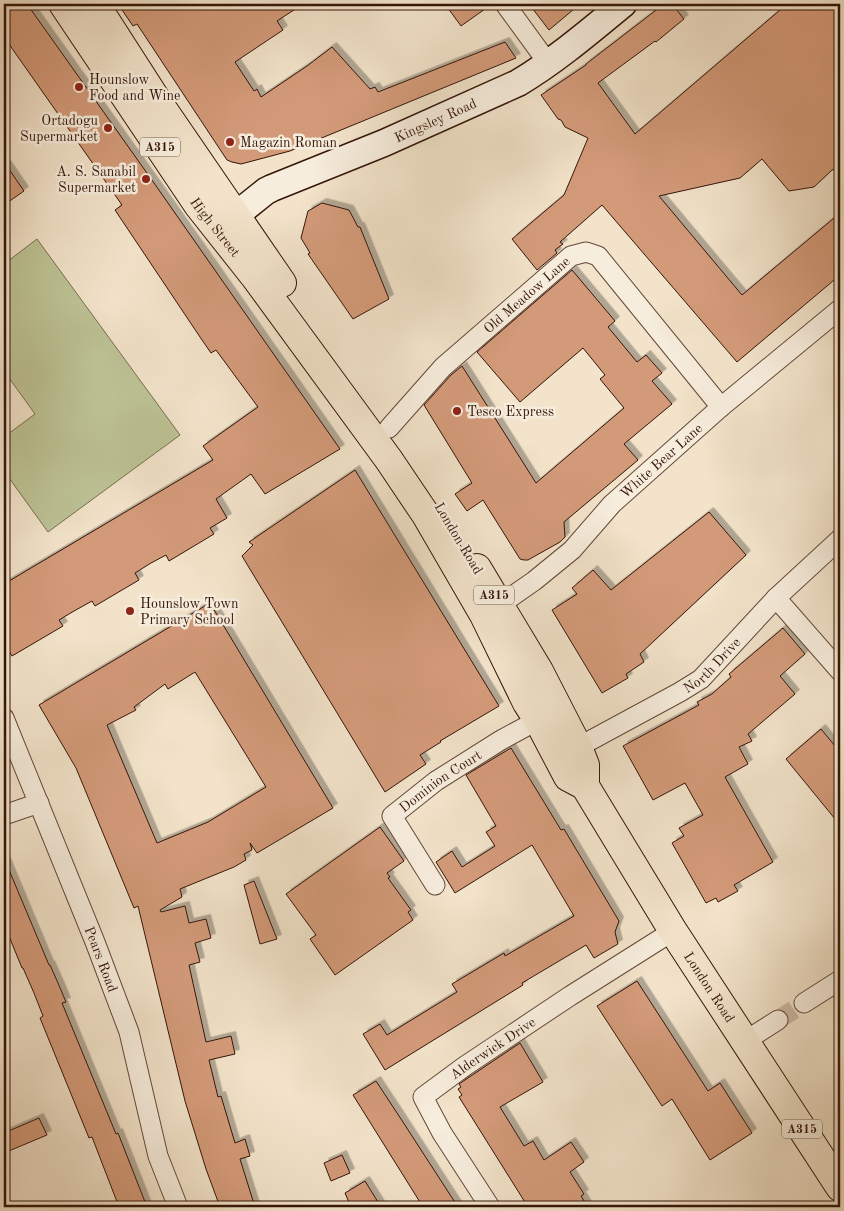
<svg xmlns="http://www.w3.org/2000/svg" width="844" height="1211" font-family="'Old Standard TT',serif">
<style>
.green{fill:#bdc395;stroke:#786c4f}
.building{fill:#d39a79;stroke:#341509;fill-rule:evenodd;filter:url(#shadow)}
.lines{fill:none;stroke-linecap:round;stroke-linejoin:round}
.street-tunnel{stroke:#ccbaa3;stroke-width:19;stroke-dasharray:19 9;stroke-linecap:butt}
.street-casing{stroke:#644839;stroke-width:21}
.secondary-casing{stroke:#341509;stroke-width:29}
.primary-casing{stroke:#341509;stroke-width:30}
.street{stroke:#f7eddd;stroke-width:19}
.secondary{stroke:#f7eddd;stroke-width:26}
.primary{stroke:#f2e3ca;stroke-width:28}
.poi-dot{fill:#8f2418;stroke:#f7eddd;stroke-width:2}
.labels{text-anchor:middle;stroke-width:5;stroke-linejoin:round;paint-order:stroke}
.shield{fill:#f7eddd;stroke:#6e5649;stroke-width:1}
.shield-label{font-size:12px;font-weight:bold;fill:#341509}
.poi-label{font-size:14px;fill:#341509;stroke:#f7eddd;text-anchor:start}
.street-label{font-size:14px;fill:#341509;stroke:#f7eddd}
</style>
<defs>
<filter id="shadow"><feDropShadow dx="4.5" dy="-4.5" stdDeviation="0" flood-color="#0004"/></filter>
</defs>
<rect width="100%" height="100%" fill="#f2e3ca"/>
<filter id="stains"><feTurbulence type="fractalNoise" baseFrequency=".004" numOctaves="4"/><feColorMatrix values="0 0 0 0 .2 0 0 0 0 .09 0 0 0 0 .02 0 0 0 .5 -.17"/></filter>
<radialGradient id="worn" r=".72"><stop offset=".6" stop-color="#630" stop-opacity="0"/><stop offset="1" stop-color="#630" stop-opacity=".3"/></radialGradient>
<path class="green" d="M37,239L180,435L48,532L4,471V437L35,414L4,371V264Z"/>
<path class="building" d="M4,4H27L154,183L340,449L265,494L251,474L216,499L227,518L210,528L214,534L169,561L166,555L151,563L135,573L139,580L95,606L92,601L74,611L59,620L63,626L12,656L4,643V584L213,460L203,446L258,407L216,350L211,353L202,340L115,210L122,205L4,37Z
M118,4H303L277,21L283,30L235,62L254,91L257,89L261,97L307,66L332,47L370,89L375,87L378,92L505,42L516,58L290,151L241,164L232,162L227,160L137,24L133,26Z
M445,4H492L461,26Z
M529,4H580L549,30Z
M664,4H672L684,19L656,42L655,41L598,83L635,134L787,4H840V168L832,170L814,187L789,191L762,159L740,178L659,196L742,295L840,213V275L737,362L602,205L560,242L563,244L555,250L557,253L537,270L512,239L564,195L588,138L565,127L561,120L558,119L541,95L586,65V64Z
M4,162L24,191L4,205Z
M322,203L349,210L358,227H360L389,299L353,319L308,254L310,253L301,238L308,211Z
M572,270L615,321L608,327L637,362L646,355L662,373L652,381L672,404L624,444L638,460L564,522L565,537L560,542L528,560H524L520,559L483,500L467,511L455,494L472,483L424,405L451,375L462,366L536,483L624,408L600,379L605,375L583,348L520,402L477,352Z
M355,470L499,706L440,741L441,742L420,755L426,764L385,792L242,556L253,545L249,542Z
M709,512L746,555L640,654L644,662L626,674L628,678L602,693L552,610L577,594L572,588L593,570L611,590Z
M210,603L333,808L257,853L250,843L252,850L244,854L246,860L234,867L180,889L182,897L160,910L161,912L185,906L189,923L206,919L211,938L195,943L200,962L189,965L206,1042L231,1036L235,1054L209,1060L218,1097L221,1096L235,1143L245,1139L250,1156L240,1159L255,1207H220L206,1169L185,1101L138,906L134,908L76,768L39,705ZM195,672L266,787L208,822L157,843L107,725L136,710L134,707L165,684L168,689Z
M783,628L805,654L780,676L795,694L748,734L752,741L739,747L748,764L725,777L773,862L734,885L738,891L718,902L716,898L706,903L672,843L684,836L679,828L703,815L685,783L653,800L623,746L699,705L697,702L712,694L731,677L729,674Z
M821,729L840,752V825L786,759Z
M511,748L561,830L564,829L619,921L615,932L618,944L594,958L586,945L522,983L523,985L385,1070L363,1034L380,1024L387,1035L457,992L452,984L504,953L505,956L574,916L532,845L455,893L436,862L452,851L462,867L495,846L486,832L496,826L466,775Z
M380,827L404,861L387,873L390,877L388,878L411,910L408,912L413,920L335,975L310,939L316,935L286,894Z
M4,858L49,965H50L58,983L66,1002L62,1003L116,1134L118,1133L147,1207H119L92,1137L89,1138L40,1018L43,1016L34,993L23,968H22L4,924Z
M254,881L277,939L260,944L244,885Z
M637,981L708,1091L720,1083L752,1133L710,1160L672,1099L662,1106L597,1006Z
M520,1043L543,1082L500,1107L524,1146L533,1141L544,1160L571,1142L584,1162L570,1172L584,1194L581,1196L588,1207H528L459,1097L462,1095L458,1089L461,1087L459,1084Z
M376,1081L401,1119L458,1207H423L353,1095Z
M39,1118L47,1135L4,1153V1133Z
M342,1155L350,1173L331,1181L324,1163Z
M365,1181L381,1207H351L345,1193Z"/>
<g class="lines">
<path class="street-tunnel" d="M778,1020L804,1003"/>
<g class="street-casing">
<g id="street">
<path d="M505,4L548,63"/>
<path id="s1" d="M389,428L443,367L571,256L586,252L598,256L721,407"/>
<path d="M776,598L840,671"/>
<path id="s2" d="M491,611L534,581L572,550L612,504L721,407L840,309"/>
<path id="s3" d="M4,718L95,942L129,1032L158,1156L178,1207"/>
<path id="s4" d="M569,752L680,692L701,679L776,598L840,539"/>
<path d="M4,815L39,803"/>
<path id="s5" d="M435,885L392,816L436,781L501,740L538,720L548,717"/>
<path d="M804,1003L840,980"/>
<path d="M745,1041L778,1020"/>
<path id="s6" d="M490,1207L442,1133L423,1097L465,1066L570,996L673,931"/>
</g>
</g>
<g class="secondary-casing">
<g id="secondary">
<path id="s7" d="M236,215L266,191L272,188L384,143L518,83C555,61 589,32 623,4"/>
</g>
</g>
<g class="primary-casing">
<g id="primary">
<path id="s8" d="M63,4L198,205L255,277L389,460L426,515L444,546L484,615L527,703L538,720L568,777L585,786L673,931L840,1187"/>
<path d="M95,4L160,105L282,283"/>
<path d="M477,568L539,671L578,747L585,765V786"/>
</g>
</g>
<use href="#street" class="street"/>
<use href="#secondary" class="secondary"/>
<use href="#primary" class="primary"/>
</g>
<g class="poi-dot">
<circle cx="79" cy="87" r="5"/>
<circle cx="108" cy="128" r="5"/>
<circle cx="230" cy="142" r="5"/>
<circle cx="146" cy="179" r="5"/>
<circle cx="457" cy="411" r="5"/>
<circle cx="130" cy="611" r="5"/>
</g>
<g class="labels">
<g class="shield">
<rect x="140" y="137.5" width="40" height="19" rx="4"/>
<rect x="474" y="585.5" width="40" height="19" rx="4"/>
<rect x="782" y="1119.5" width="40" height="19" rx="4"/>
</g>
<g class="shield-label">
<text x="160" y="151">A315</text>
<text x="494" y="599">A315</text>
<text x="802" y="1133">A315</text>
</g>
<g class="poi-label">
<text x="89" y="84">Hounslow<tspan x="89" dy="16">Food and Wine</tspan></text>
<text x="98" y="125" text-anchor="end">Ortadogu<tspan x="98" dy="16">Supermarket</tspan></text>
<text x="240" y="147">Magazin Roman</text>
<text x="136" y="176" text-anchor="end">A. S. Sanabil<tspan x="136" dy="16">Supermarket</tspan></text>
<text x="467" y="416">Tesco Express</text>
<text x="140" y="608">Hounslow Town<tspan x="140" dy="16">Primary School</tspan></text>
</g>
<g class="street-label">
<text dy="5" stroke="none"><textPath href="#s7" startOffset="222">Kingsley Road</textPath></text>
<text dy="5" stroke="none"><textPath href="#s8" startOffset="270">High Street</textPath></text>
<text dy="5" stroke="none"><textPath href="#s1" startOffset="192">Old Meadow Lane</textPath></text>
<text dy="5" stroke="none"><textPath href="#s2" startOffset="228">White Bear Lane</textPath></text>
<text transform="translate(459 538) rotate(59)" y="5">London Road</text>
<text dy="5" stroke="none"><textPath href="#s4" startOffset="168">North Drive</textPath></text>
<text dy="5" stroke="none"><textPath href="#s5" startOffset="141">Dominion Court</textPath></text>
<text dy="5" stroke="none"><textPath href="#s3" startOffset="260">Pears Road</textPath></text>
<text dy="5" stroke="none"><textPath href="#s8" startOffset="1181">London Road</textPath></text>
<text dy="5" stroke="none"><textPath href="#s6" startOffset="214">Alderwick Drive</textPath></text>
</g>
</g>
<rect width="844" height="1211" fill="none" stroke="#f2e3ca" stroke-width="20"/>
<rect x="5" y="5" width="834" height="1201" fill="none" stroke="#341509" stroke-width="2.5"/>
<rect x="10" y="10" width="824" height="1191" fill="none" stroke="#341509"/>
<rect width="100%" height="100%" filter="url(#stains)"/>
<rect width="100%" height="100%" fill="url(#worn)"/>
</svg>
